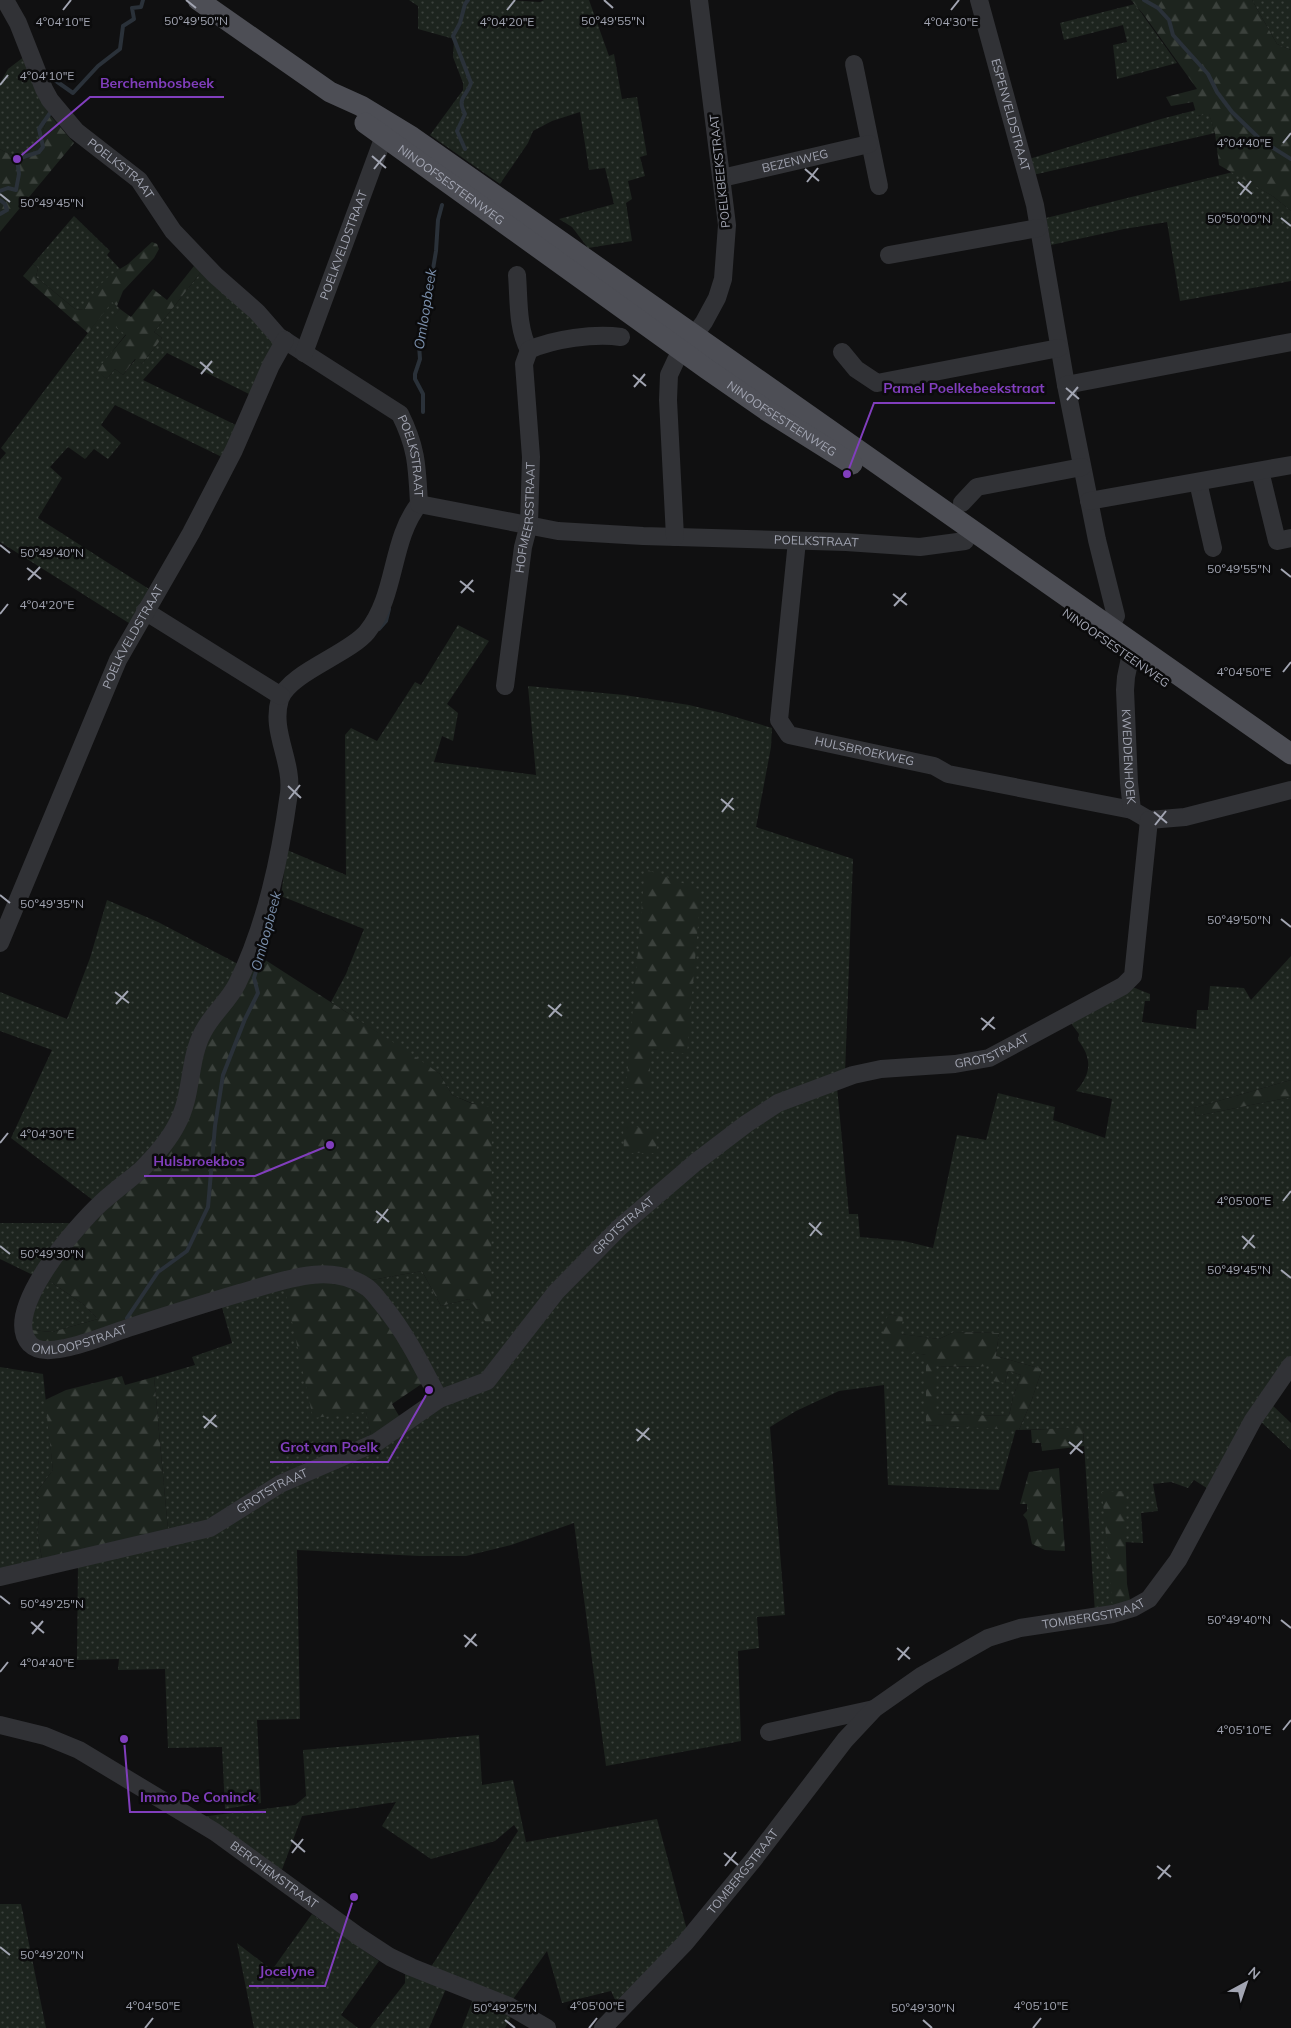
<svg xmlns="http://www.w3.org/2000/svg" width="1291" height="2028" font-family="Mulish,sans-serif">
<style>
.green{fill:url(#green-dots);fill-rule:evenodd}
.forest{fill:url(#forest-firs);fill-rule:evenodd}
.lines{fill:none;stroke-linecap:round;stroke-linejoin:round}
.stream{stroke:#2a3139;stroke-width:4}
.minor{stroke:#313236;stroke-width:18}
.major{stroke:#4d4e55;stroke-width:21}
.ticks{fill:none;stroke:#a2a5b2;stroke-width:2}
.labels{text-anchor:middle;stroke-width:5;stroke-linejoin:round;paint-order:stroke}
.street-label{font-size:12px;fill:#a2a5b2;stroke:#0b0b0c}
.water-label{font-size:14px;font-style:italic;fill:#7a8fac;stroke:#0b0b0c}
.ticks-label{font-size:12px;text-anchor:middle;fill:#a2a5b2;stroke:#0b0b0c;stroke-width:5;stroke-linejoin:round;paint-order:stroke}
.leader{fill:none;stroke:#813ebd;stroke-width:2}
.callout-dot{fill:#813ebd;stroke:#0b0b0c;stroke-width:2}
.callout-label{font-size:14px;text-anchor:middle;font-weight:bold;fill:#813ebd;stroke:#0b0b0c;stroke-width:5;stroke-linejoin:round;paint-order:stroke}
</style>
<defs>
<pattern id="green-dots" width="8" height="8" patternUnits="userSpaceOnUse" patternTransform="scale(1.25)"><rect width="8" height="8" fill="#1d241e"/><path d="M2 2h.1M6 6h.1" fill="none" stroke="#3b413c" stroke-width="1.8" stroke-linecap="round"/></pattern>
<pattern id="forest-firs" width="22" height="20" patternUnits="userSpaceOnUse" patternTransform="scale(1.25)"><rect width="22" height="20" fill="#1d241e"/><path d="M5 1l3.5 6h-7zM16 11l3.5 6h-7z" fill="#3b413c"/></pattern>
</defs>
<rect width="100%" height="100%" fill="#101011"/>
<path class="green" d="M409,0H506L540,2L544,0H589L609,56L614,54L622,99L637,97L647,155L640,157L645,176L628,181L632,199L626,203L632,241L588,248L572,227L559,219L614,204L605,168L589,170L580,112L552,121L533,131L528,143L500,184L430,135L463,90V83L453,57L454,39L418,29V6Z
M1252,0H1291V50L1277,44Z
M1135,4L1177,63L1117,79L1113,45L1127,42L1123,25L1064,40L1060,23Z
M25,56L49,114C40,138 32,170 0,149V83L8,69Z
M1196,110L1198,116L1209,113L1215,133L1033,175L1029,159L1161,119Z
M1233,172L1274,197L1291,211V281L1180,301L1167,222L1124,229L1051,245L1046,218Z
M74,216L110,251L107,255L120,269C103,280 94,293 84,310L75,309L36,277L38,268L33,264Z
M201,272L266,328L274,345L253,396L167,353L143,380L240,427L224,458L115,405L101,425L121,443L108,459L94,449L85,459L68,447L50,467L62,478L38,518L152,591L132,625L0,542V460L6,453L1,448L112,301L120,309L110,322L126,334L97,371L107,379L115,369L123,375L136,359L142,364L162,338L154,332Z
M458,625L489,641L447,704L458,713L453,741L442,736L434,762L536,775L528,686L624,695L689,705L722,713L772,728L771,747L756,827L853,859L845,1074L715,1143L485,1376L452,1389L443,1388L366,1281L422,1271L441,1306L469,1299L491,1328L474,1104L452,1095L440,1074L331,1002L346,974L364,929L281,896L287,850L346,875L345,735L351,728L377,741L415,682L421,685ZM646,869L687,1053L651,1049L627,1088Z
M107,900L158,922L240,965L170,1130L98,1204L11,1138L52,1050L0,1031V992L67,1019L90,958Z
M1291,956V1080L1194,1108L1196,1116L1291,1097V1356L1267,1387L1210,1490L1194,1480L1188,1488L1171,1482L1153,1484L1158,1511L1141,1513L1143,1543L1124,1542V1491L1113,1611L1095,1613L1083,1428L1019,1430L1031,1402L1042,1369L996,1356L999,1333L954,1332L939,1339L900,1334L902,1317L888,1314L900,1350L926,1355V1425L1016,1429L999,1490L888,1485L884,1385L839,1391L796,1411L770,1427L785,1615L757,1617L759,1648L738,1651L741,1741L606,1766L574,1523L511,1545L466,1556H420L297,1550L300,1719L257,1720L261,1803L225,1809L222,1747L168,1748L165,1669L118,1670L119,1659L77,1660L78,1563L152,1546L260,1500L420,1416L482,1389L621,1231L782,1106L837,1087L849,1214H858L860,1237L904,1241L933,1248L957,1135L986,1140L998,1093L1055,1107L1053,1120L1105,1138L1112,1099L1076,1091C1092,1073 1092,1058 1078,1040L1079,1034L1070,1022L1130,986L1150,994V1001H1145L1142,1022L1196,1029L1197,1010H1208L1210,986L1244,988L1251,1000Z
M0,1223H69L74,1229L35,1276L0,1259Z
M45,1278L83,1304L98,1319L52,1332L31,1330L29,1314Z
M284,1285L366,1411L372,1439L205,1525L168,1530L154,1377L195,1365L192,1357L232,1343L221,1304Z
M993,1364L1005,1383L1008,1371L1021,1375L1013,1397L1009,1416L936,1414V1366L978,1367Z
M0,1367L43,1374L53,1470L35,1494L40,1498V1513L37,1532L43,1564L0,1574Z
M1269,1402L1291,1423V1450L1258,1419Z
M479,1735L482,1785L513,1780L526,1842L657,1819L687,1930L618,2006L611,1991L562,2003L547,1951L511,2002L429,1970L518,1831L514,1825L495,1841L431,1859L382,1826L396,1802L302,1816L280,1875L200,1817L295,1805L306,1796L303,1750Z
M0,1904H21L46,2028H0Z
M312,1914L379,1961L341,2015L358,2028H254L237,1943L272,1970Z
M405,1973L446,1989L429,2028H370L405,1983Z
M473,1999L512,2015L505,2028H462Z"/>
<path class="forest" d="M1131,0H1252L1277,44L1291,50V211L1274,197L1219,165L1215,133L1209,114L1197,116L1193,102L1171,106L1166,97L1197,89L1144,15Z
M49,114L74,143L0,232V149C32,170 40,138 49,114Z
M152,242L157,244L159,249L154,258L123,291L117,306L112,302L88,333L23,276L33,264L38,268L36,277L75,309L84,310L96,289L110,275L128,264Z
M194,266L201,272L154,332L162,338L142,364L135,359L123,375L115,369L107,379L96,371L126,335L109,322L120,309L131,317L153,289L167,300Z
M645,869L701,890L687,1054L651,1049L649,1090L626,1088Z
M256,954L413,1055L440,1074L452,1095L473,1104L492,1107L491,1329L469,1299L441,1306L422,1271L366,1281L342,1272L102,1334L43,1343L30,1336L31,1330L52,1332L98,1319L83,1304L45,1278L62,1254L159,1157L200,1052Z
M1291,1080V1097L1196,1116L1194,1108Z
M623,1124L656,1131L657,1153H624Z
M327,1278L363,1289L426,1381L392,1404L402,1421L372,1439L366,1412L313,1418L284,1285Z
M888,1314L903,1317L901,1334L939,1339L954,1332L999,1333L996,1356L1042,1369L1031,1402L1019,1430L926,1425V1355C916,1353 884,1351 883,1338C882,1331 886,1321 888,1314ZM993,1365L992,1381L1005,1383L1008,1371L1021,1375L1013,1397L1009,1416L936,1414V1366L978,1367Z
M122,1376L125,1385L154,1377L168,1530L43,1564L37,1532L40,1513V1498L35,1494L53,1470L45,1400L66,1390Z
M1083,1427L1084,1446L1042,1451L1041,1443H1032L1031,1430Z
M1059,1468L1065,1551L1045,1550L1032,1544L1027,1520L1023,1515L1027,1511V1504H1020L1029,1472Z
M1124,1491L1127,1584L1131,1605L1113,1611L1102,1492Z"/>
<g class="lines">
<path class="stream" d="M1144,0L1158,8L1169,20L1173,35L1208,74L1217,92L1232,112L1262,141L1291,159
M45,78L49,76L73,93L98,66L120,49L123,26L134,19L132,8L141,7L143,0
M465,149L457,131L465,114C456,97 467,97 471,83L453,36L460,23L465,4L468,0
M0,191L8,188L16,190L19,174L17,159L39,152L43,147L39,129L50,113
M0,200L5,204L7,210L0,214
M423,412V394L415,379V374L420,359L419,345L424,325L426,300L432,275L436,251L438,220L442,205
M379,629L386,621L389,609
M127,1318L158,1272L187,1251L208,1207L215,1126L223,1075L245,1019L258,993L254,978L268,931"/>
<g class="minor">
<path id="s1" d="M5,0L18,23L44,89L50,100L76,131L139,180L173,231L215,275L257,312L278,336L400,414C417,448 417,467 419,504"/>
<path id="s2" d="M979,0L1035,205L1066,385L1097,540L1116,616L1110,627"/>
<path d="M854,64L879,186"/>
<path id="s3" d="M722,178L869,144"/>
<path d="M889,255L1038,228"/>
<path d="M517,275C519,299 517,328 529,350"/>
<path d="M842,352L856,369L877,383L1059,348"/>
<path id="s4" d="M304,353L384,136"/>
<path d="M1066,385L1291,342"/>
<path d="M1260,471L1277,541L1291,538"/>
<path d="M1198,482L1213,548"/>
<path d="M1089,501L1291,465"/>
<path d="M962,503L977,487L1082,467"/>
<path id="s5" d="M419,504C390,541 397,595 367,632C349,654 289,673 280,699C270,731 293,761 289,793C280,858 266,925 237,984C228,1002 212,1014 203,1032C188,1060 193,1095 177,1124C169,1140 155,1156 141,1170C128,1181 114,1191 101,1203C78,1224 0,1312 30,1344C39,1353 54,1350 65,1348C86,1344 107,1335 128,1328C165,1316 203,1304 240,1293C280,1282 330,1260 368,1288C373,1292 378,1299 382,1304C406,1333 422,1366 439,1399"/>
<path id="s6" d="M419,504L558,531L643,536L846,542L920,547L965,541"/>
<path d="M675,537L668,400L669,375L676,360L704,322L717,298L723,279L727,225L699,0"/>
<path id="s7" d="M797,541L779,720L789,735L934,766L948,774L1132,810"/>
<path d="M145,611L281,696"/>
<path id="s8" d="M1130,658L1126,677L1125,690L1129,783L1132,810L1149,820L1185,817L1291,790"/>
<path id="s9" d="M505,686L523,547L529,524L531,457L524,364L529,350C553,339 595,333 621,337"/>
<path id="s10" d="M0,943L118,660L191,533L234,450L271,365L285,340"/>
<path id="s11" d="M0,1577L210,1528L280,1484L377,1442L439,1399L487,1381L556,1292L620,1227L696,1162L746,1124L778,1103L853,1075L881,1069L955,1064L989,1058L1123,986L1133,976L1149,820"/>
<path id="s12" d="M0,1725L45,1736L79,1750L215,1832L358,1936L390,1957L411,1967L509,2006L547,2028"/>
<path d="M769,1732L874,1709"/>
<path id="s13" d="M603,2028L685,1943L754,1859L845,1740L874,1709L921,1676L988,1638L1020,1628L1113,1614L1133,1608L1149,1599L1178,1560L1253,1420L1291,1365"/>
</g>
<g class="major">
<path d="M198,0L330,92L361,106L412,137L1291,754"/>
<path id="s14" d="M365,123L707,369L766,410L852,464"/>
</g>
</g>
<path class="ticks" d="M186,0L196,8M604,0L613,8M63,10L71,0M507,10L515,0M951,10L959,0M0,85L8,75M1283,143L1291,133M372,156L386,168M374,169L385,155M805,169L819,181M807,182L818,168M1238,182L1252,194M0,194L10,202M1240,195L1251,181M1281,218L1291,226M200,362L213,373M201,374L212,361M633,375L646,386M634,387L645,374M1066,388L1079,399M1067,400L1078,387M0,545L10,553M27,568L41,579M1281,569L1291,577M28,580L40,567M460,581L474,592M461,593L473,580M893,594L907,605M894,606L906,593M0,614L8,604M1283,672L1291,662M288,786L301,798M289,799L300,785M721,799L734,810M722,812L733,798M1154,812L1167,823M1155,825L1166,811M0,895L10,903M1281,919L1291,927M115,992L129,1003M116,1004L128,991M548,1005L562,1016M549,1017L561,1004M981,1018L995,1029M982,1030L994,1017M0,1143L8,1133M1283,1201L1291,1191M376,1211L389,1222M377,1223L388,1209M809,1223L822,1235M810,1236L821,1222M1242,1236L1255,1248M0,1246L10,1254M1243,1249L1254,1235M1281,1270L1291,1278M203,1416L217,1427M204,1428L216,1415M636,1429L650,1440M637,1441L649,1428M1069,1442L1083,1453M1070,1454L1082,1441M0,1596L10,1604M1281,1620L1291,1628M31,1622L44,1633M32,1634L43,1621M464,1635L477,1646M465,1647L476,1634M897,1648L910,1659M898,1660L909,1647M0,1672L8,1662M1283,1730L1291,1720M291,1840L305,1852M292,1853L303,1839M724,1853L738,1865M725,1866L736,1852M1157,1866L1171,1877M1158,1879L1170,1865M0,1947L10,1955M505,2020L515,2028M923,2020L932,2028M145,2028L153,2018M589,2028L597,2018M1033,2028L1041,2018"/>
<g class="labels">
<g class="street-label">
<text dy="4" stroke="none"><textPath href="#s2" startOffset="119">ESPENVELDSTRAAT</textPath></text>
<text dy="4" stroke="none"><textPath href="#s3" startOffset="75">BEZENWEG</textPath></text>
<text dy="4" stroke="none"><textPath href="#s1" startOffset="209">POELKSTRAAT</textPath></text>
<text transform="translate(720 171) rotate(-96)" y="4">POELKBEEKSTRAAT</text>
<text dy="4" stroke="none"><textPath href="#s14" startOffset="106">NINOOFSESTEENWEG</textPath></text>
<text dy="4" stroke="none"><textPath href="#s4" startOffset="115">POELKVELDSTRAAT</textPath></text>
<text dy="4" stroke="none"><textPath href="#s14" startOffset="511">NINOOFSESTEENWEG</textPath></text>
<text dy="4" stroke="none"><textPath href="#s1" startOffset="629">POELKSTRAAT</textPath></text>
<text dy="4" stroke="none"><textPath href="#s9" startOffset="170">HOFMEERSSTRAAT</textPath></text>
<text dy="4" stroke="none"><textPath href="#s6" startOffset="400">POELKSTRAAT</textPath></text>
<text dy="4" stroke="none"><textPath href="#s10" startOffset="334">POELKVELDSTRAAT</textPath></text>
<text transform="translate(1116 648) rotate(35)" y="4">NINOOFSESTEENWEG</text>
<text dy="4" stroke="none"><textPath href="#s7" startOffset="275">HULSBROEKWEG</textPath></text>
<text dy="4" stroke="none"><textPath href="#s8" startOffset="99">KWEDDENHOEK</textPath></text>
<text dy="4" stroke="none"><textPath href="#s11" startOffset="1158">GROTSTRAAT</textPath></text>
<text dy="4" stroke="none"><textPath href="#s11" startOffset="738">GROTSTRAAT</textPath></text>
<text dy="4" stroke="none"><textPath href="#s5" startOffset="1030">OMLOOPSTRAAT</textPath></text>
<text dy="4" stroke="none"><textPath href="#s11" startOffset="288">GROTSTRAAT</textPath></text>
<text dy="4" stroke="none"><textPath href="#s13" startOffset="662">TOMBERGSTRAAT</textPath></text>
<text dy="4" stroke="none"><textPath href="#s13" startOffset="210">TOMBERGSTRAAT</textPath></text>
<text dy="4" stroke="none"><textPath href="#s12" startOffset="315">BERCHEMSTRAAT</textPath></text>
</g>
<g class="water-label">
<text transform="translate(425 309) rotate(-81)" y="5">Omloopbeek</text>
<text transform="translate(266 931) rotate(-75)" y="5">Omloopbeek</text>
</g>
</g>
<g class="ticks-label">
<text x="613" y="25">50°49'55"N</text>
<text x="196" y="25">50°49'50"N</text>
<text x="63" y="26">4°04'10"E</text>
<text x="507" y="26">4°04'20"E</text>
<text x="951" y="26">4°04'30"E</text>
<text x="47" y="80">4°04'10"E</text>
<text x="1244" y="147">4°04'40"E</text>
<text x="52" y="207">50°49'45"N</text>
<text x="1239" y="223">50°50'00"N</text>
<text x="52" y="557">50°49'40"N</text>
<text x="1239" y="573">50°49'55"N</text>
<text x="47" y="609">4°04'20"E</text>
<text x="1244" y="676">4°04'50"E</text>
<text x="52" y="908">50°49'35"N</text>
<text x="1239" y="924">50°49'50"N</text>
<text x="47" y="1138">4°04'30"E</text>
<text x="1244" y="1205">4°05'00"E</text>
<text x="52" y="1258">50°49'30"N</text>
<text x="1239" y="1274">50°49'45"N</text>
<text x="52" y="1608">50°49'25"N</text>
<text x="1239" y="1624">50°49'40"N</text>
<text x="47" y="1667">4°04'40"E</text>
<text x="1244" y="1734">4°05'10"E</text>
<text x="52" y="1959">50°49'20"N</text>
<text x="153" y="2010">4°04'50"E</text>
<text x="597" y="2010">4°05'00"E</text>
<text x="1041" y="2010">4°05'10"E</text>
<text x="505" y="2012">50°49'25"N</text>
<text x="923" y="2012">50°49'30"N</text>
</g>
<path class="leader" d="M17 159L90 97H224M847 474L874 403H1055M330 1145L255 1176H144M429 1390L388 1462H270M124 1739L130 1812H266M354 1897L325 1986H249"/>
<g class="callout-dot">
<circle cx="17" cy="159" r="5"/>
<circle cx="847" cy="474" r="5"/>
<circle cx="330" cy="1145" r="5"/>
<circle cx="429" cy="1390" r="5"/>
<circle cx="124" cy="1739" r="5"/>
<circle cx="354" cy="1897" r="5"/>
</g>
<g class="callout-label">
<text x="157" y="88">Berchembosbeek</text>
<text x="964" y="393">Pamel Poelkebeekstraat</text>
<text x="199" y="1166">Hulsbroekbos</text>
<text x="329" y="1452">Grot van Poelk</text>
<text x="198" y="1802">Immo De Coninck</text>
<text x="287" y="1976">Jocelyne</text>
</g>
<g transform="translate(1246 1983) rotate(40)" stroke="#0b0b0c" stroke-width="4" paint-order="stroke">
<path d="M0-4L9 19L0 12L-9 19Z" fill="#a2a5b2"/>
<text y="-8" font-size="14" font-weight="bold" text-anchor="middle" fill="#a2a5b2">N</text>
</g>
</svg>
